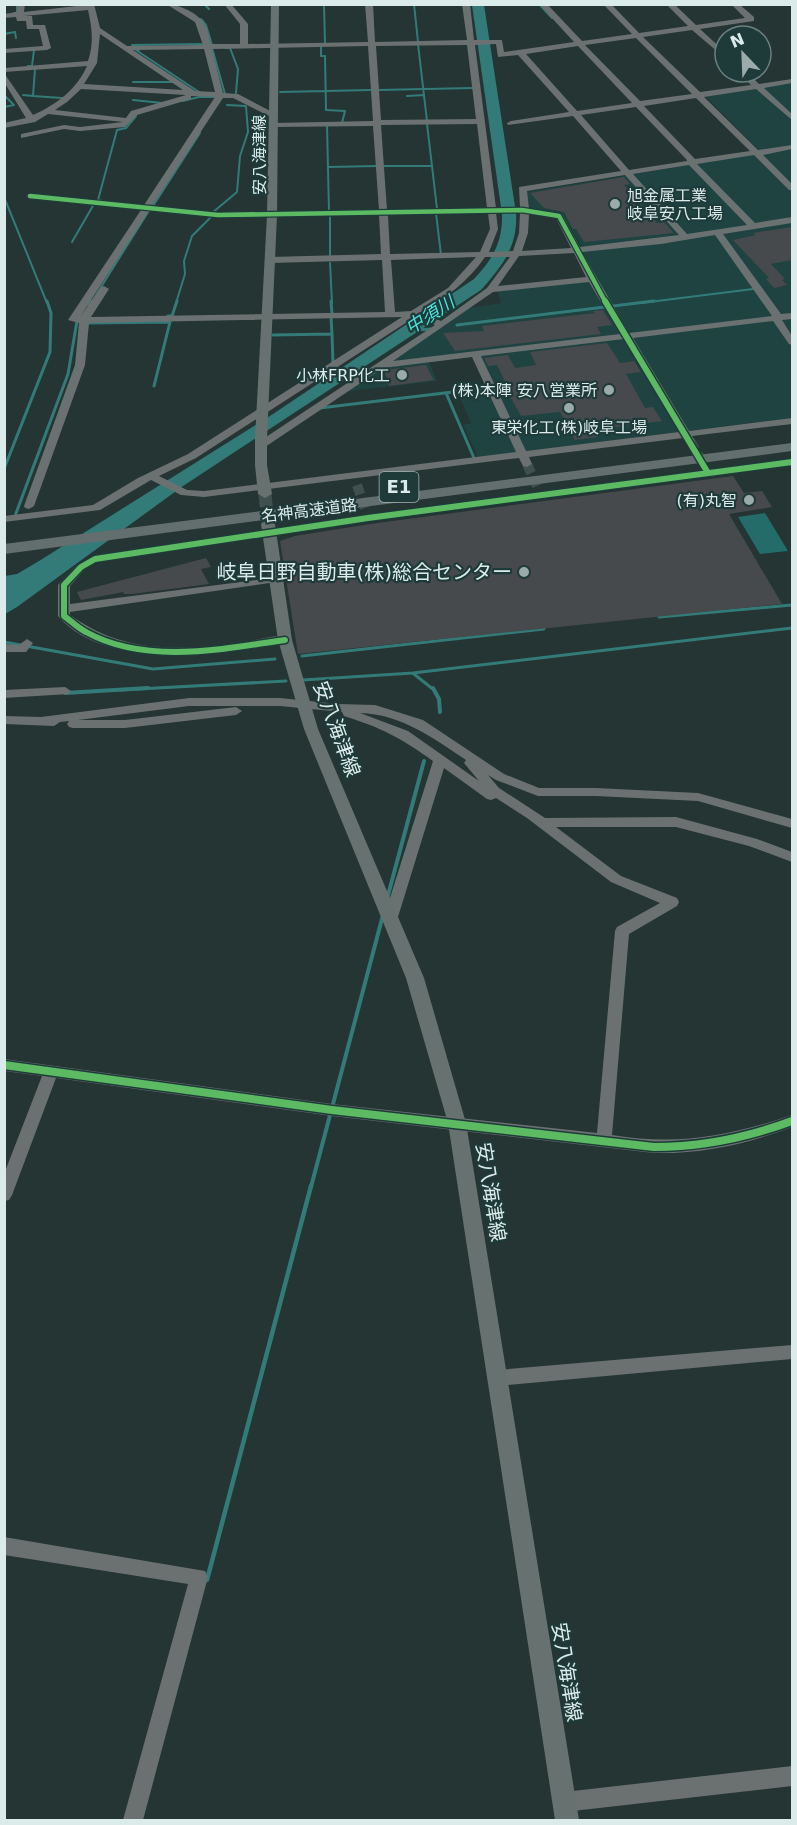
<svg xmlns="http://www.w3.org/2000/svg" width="797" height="1825" font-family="'DejaVu Sans','Noto Sans JP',sans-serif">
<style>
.built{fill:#1e4341}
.forest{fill:#246c6a}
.water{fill:#337b79}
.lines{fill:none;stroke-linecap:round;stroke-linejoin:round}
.stream-far3{stroke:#337b79;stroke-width:2}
.stream-far2{stroke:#337b79;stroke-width:3}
.stream-far1{stroke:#337b79;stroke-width:4}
.stream{stroke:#337b79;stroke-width:4.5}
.building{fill:#474a4c}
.minor-tunnel{stroke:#3f504f;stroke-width:10;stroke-dasharray:10 5;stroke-linecap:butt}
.major-tunnel{stroke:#3f504f;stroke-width:13;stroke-dasharray:13 7;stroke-linecap:butt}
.minor{fill:#6b7170;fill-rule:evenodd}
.major{fill:#677170;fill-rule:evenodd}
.highway{fill:#636e6e;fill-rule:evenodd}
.cycleway-far2-casing{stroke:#1e3b3a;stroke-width:7}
.cycleway-far1-casing{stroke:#1e3b3a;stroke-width:9}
.cycleway-casing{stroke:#1e3b3a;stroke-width:11}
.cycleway-far2{stroke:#5cba63;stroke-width:4.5}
.cycleway-far1{stroke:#5cba63;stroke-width:6}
.cycleway{stroke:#5cba63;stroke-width:8}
.poi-dot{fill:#9babaa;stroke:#1e3b3a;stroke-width:2}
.labels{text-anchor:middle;stroke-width:4.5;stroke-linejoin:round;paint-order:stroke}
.far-street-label{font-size:16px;fill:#dbebea;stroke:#1e3b3a}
.far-poi-label{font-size:16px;fill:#dbebea;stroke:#1e3b3a;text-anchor:end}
.far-water-label{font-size:18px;font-style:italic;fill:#49e2df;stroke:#1e3b3a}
.shield{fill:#1e3b3a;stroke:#a2b6b5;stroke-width:1.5}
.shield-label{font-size:18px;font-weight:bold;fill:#dbebea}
.poi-label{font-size:20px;fill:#dbebea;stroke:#1e3b3a;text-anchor:end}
.street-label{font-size:20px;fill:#dbebea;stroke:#1e3b3a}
</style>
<rect width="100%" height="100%" fill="#243534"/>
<path class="built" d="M792,82V418L478,457L463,425L471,423L458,393L488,389L473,357L429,362L437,381L342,392L469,308L501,303L498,291L597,280L584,256L581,245L563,216L530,208L526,192L762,153L704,95Z"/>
<path class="forest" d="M765,513L788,551L760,554L738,517Z"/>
<path class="water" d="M472,5H484L516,213C518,247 502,266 481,290L183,486L17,607L5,614V576L17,574L39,561L273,414L474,279C492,260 503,242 502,214Z"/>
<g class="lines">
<path class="stream-far3" d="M204,4L209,9
M324,4L325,43
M414,4L418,42
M539,4L552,18
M14,13H17V4
M201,19L206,25L212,45
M4,34L15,32L16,38
M418,44L427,121
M132,45L206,44
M321,46V56H325L326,110L345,111L342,123
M212,48L225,94
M226,48H230L238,69L236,93
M139,50H136L199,92
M28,66H32L34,50
M35,69L33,96L62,98
M133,82H174
M378,90L473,88
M280,92L371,90
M4,95L14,105L4,107
M23,95L33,96
M407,96L424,95
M133,100L162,103
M183,101L199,97H215
M427,124L432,166
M327,125L329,212
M384,166H432L437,209
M328,167L377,166
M4,197L47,303
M103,201L98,200L117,130L126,128L136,116
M153,206L200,133
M212,213L237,192L240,156L248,132L246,106L227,105
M436,213L441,255
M330,215V257
M72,242L94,204H98
M330,263L332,303
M91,303L150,209
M176,303L185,274L184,261L192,236L210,218
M641,303L753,289"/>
<path class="stream-far2" d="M331,301L332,314
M89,305L91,301
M168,316H172L177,301
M331,317L332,334
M88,323L170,322L154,386
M457,325L654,301
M417,330L431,329
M273,335L332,334L333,364
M446,393L474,458
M320,408L486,388
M4,469L50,352L51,313L47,301
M15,516L68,374L77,321
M659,617L792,605
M4,642L153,669L275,659
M302,656L544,629
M414,674L434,690
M303,680L413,673L792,628
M120,690L286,681"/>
<path class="stream-far1" d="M433,688L439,699L440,712
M65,693L148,688
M387,899L424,761
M311,1187L383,915"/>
<path class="stream" d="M207,1580L311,1186"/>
</g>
<path class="building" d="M624,177L630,184L624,185L657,223L664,222L674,233L584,242L576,229H573L564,212L544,208L530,193Z
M792,227V260L771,264L785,279L782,280L787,285L774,288L766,279L769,278L733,240L756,235L753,233Z
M603,310L612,325L597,327L601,334L455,351L443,333L484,331L482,326L595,313L593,311Z
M607,343L620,363L634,361L641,372L626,374L645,408L653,407L662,421L593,430L598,437L575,440L560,412L521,416L508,393L510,392L497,365L488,366L484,358L508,355L515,368L536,365L530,352Z
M426,365L434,380L389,386L384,370Z
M733,476L744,493L762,491L772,507L729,514L782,604L298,654L280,541L295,536L370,524Z
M206,558L211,567L201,569L209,584L132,594H124L123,592L81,600L77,592Z"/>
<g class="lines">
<path class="minor-tunnel" d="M690,441L704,465
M527,464L537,486
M357,485L365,508"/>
<path class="major-tunnel" d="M265,494L268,524"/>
<path class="minor" d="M17,4H25L24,12L94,4L100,28L127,46L203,45L195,22L166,4C178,4 199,13 205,25C208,30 209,38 211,44H240V24L224,4H231L248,24V44L368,42L365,4H373L375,42L467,40L462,4H470L474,40H502L504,52L574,42L539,4H547L582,41L632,34L603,4H611L639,33L688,26L666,4H674L696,25L745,18L731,4H739L754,17V21L700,29L725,52V58L692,30L643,37L700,92L751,85L738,72H747L759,84L792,79V83L764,88L792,114V120L756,89L704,97L758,150L792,145V149L763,155L792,184V190H789L754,155L697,164L755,223L792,217V223L723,234L781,314L792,313V319L782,320L792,336V345L789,344L773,321L633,338L689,431L792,418V424L692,436L695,441L690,444L686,443L683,438L529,457L532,464L527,467L523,466L519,458L204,497L181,495L151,480L100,510L4,522V516L93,505L138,478L188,454L402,317L89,323L85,365L34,506L29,509L25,508L24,506L75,365L79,323L68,320L141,210L30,199L26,196L30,193L144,205L215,97L191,96V99L137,115L125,127L80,131L64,129L21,138V134L64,125L80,127L123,122L48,114L35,122L4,128V123L26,118L4,82V73L33,115C56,105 77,89 87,66L4,72V68L88,61C94,43 92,28 88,10L24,16H32L33,25H45L51,48L47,50L4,53V49L43,46L39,29H27L26,21H17L16,17L4,18V14L17,12ZM100,34L183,90L84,84L97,63ZM636,38L692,94L640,101L585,45ZM496,44L498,57L518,55L569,112L511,121L507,123L508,125L573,116L621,171L519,187L520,207L496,208L475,45ZM467,45L476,119L381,120L376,46ZM368,46L373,121L273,123L269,125L273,127L373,126L379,210L218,212L152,206L223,98H233L269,116L276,114L238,94L223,93L212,49ZM578,46L632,103L577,111L526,54ZM204,49L215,92L195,91L133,50ZM81,89L186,95L131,111L126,118L55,110L67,102ZM696,98L750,151L695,159L644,106ZM636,107L687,160V161L629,170L581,115ZM477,124L487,208L387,210L381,125ZM689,165L747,225L687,234L633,174ZM625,175L679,235L580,247L562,214L529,208L527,191ZM149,211L218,218L379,215L381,254L270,257L265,260L270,263L382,260L385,312L91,317L109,289L104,286L101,287L80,317ZM488,213L490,229L480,252L390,254L388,215ZM496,213H520L519,233L513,251L489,252L498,229ZM529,214L556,218L571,248L522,251L528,233ZM715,235L772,316L629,333L582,252L661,244ZM574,253L586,277L498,286L519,256ZM476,257L448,288L411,311L395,312L391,260ZM485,257H510L487,288L441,321L421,313C446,297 468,282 485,257ZM589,282L620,334L393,361L493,292ZM415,317L435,325L257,443V447H265L383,368L472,357L516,452L204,491L187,490L159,476L196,458ZM624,339L679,432L526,451L481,356Z
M792,459V465L368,521L98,562L85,569L70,586V604L280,577L282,579L276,582L70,612V615C123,653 176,651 239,643C254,641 274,634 289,637L291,640L285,644C221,653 106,672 58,616V585L77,565L95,556L368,515Z
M27,639L33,643L26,652H4V644L19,645Z
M65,687L71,691L69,694L4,698V690Z
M189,698H280L338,704L375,705L423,720L504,774L539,788H596L698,793L792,819V828L698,801L596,796H538L496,780L488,775L499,788L545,818L676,817L757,839L792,852V862L749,846L676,827H556L621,876L677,898L679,902L677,906L629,934L612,1135C679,1146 729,1136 792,1115V1127C747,1144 703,1154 654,1153L332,1116L56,1078L12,1195L9,1200L4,1201V1174L42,1076L4,1071V1059L332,1104L597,1133L615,931L617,927L660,903L611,882L527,818L496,798L491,800L487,799L444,768L398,917L396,921H386L384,917L433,761C401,738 382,728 344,716L342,712L280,706H189L78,720H125L236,707L242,711L236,715L125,728H73L69,727L67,724L69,721L60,722L54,726L4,724V716L41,717ZM360,713C401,714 433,738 466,760L464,763L479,781L408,731Z
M792,1345V1359L497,1386L491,1383L489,1378L491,1373L497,1370Z
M4,1537L205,1571L208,1577L143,1820H123L188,1584L4,1555Z
M792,1766V1786L564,1812L557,1809L554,1802L557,1795L564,1792Z"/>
<path class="major" d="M271,4H279L277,215L267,439V465L272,494L265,498L258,494L255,465V439L267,215Z
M268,520L275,524L292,640L318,729L424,978L466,1123L579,1820H555L448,1123L406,978L304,729L278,640L261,524Z"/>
<path class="highway" d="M792,443V451L4,554V544Z"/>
<g class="cycleway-far2-casing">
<path id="cycleway-far2" d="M30,196L218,215L522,210L559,216L606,303"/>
</g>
<g class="cycleway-far1-casing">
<path id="cycleway-far1" d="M605,301L708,473
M285,640C223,649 145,665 86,632C78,628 71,621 64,616V585L81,567L95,559L368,518L792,462"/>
</g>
<g class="cycleway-casing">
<path id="cycleway" d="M4,1065L332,1110L654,1147C703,1147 746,1138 792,1121"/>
</g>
<use href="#cycleway-far2" class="cycleway-far2"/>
<use href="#cycleway-far1" class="cycleway-far1"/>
<use href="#cycleway" class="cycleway"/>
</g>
<g class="poi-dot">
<circle cx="615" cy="204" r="6"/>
<circle cx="402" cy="375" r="6"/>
<circle cx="609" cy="390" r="6"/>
<circle cx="569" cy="408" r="6"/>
<circle cx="749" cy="500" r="6"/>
<circle cx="524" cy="572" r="6"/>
</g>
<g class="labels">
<g class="far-street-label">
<text transform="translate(259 155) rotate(-90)" y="6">安八海津線</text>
<text transform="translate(309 510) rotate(-7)" y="6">名神高速道路</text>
</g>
<g class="far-poi-label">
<text x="627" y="201" text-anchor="start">旭金属工業<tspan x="627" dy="18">岐阜安八工場</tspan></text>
<text x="390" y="381">小林FRP化工</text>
<text x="597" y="396">(株)本陣 安八営業所</text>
<text x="569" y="433" text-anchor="middle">東栄化工(株)岐阜工場</text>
<text x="737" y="506">(有)丸智</text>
</g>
<g class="far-water-label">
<text transform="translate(430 315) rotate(-33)" y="6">中須川</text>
</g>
<rect class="shield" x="379.5" y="472" width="39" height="30" rx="4.5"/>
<g class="shield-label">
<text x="399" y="493">E1</text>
</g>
<g class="poi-label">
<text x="512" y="579">岐阜日野自動車(株)総合センター</text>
</g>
<g class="street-label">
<text transform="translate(337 729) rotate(70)" y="7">安八海津線</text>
<text transform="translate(491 1192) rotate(81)" y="7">安八海津線</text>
<text transform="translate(567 1672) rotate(81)" y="7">安八海津線</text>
</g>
</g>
<rect width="797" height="1825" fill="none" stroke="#dbebea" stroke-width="12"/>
<g transform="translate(743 54) rotate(337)"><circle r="28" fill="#1e3b3a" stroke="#6a8180" stroke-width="1.5"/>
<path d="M0-4.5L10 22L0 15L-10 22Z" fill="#9babaa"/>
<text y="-9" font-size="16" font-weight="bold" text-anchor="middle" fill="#dbebea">N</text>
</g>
</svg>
